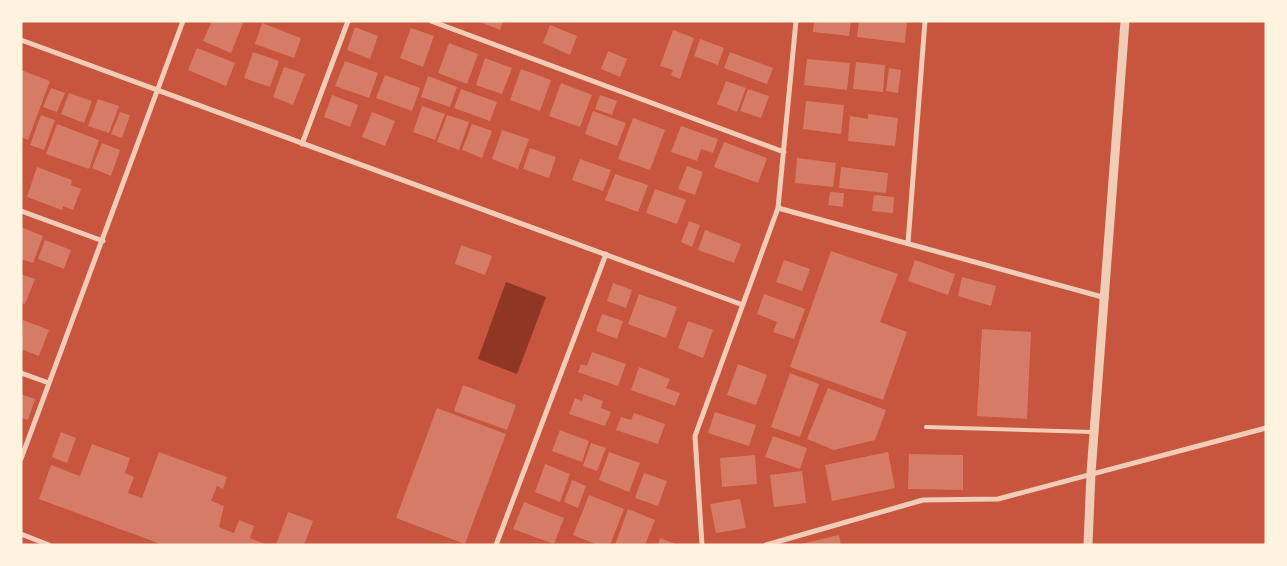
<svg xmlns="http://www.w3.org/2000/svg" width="1287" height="566" font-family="Arial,sans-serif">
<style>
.water{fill:#8f3625}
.building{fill:#d67c66}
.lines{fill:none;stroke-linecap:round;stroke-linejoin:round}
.service{stroke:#f1ccb7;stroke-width:4}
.minor{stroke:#f1ccb7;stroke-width:5}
.tertiary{stroke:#f1ccb7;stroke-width:9}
</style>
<rect width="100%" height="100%" fill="#c8553d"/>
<path class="water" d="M506,282L546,297L517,374L478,359Z"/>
<path class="building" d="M212,21H238L243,23L231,53L203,41Z
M478,21H503L500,30Z
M814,21H851L849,36L813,32Z
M859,21H907L905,43L857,37Z
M262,23L301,38L294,58L255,44Z
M550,25L577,36L570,55L543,43Z
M355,27L378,36L370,59L347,50Z
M411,28L434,36L423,67L400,58Z
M673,30L694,38L680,79L671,75L673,70L660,66Z
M700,39L724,48L718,65L694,56Z
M449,43L478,54L467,84L438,73Z
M197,48L235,63L226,86L188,70Z
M608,51L627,59L620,77L601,69Z
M253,52L279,61L270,87L244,78Z
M730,52L773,68L767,84L724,68Z
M485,58L512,68L502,94L476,85Z
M807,59L850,63L847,90L804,85Z
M345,61L378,73L369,98L335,86Z
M856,62L885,65L883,92L853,89Z
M284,67L305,74L293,105L273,97Z
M889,68L901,70L898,93L886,91Z
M521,69L551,80L540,111L510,100Z
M21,70L50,81L28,140L21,137Z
M385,75L420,88L412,111L376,98Z
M428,76L457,87L450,107L421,97Z
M726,81L746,88L737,112L717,104Z
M561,83L592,95L580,127L549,116Z
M51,88L65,93L57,112L43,107Z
M461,89L497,102L490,121L454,108Z
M748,89L769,96L761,118L740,111Z
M69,93L92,101L84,123L61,114Z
M332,95L358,105L350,127L324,117Z
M600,95L617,101L612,115L595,109Z
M98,99L119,106L109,133L88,126Z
M806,101L844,105L841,134L803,129Z
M422,106L445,114L435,140L413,132Z
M593,111L626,123L617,146L585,134Z
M120,112L130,115L122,138L111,134Z
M372,112L395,121L385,146L362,137Z
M868,114L898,118L895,146L848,141L850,116L868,119Z
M41,115L55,120L44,150L30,145Z
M447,115L469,122L459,150L437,142Z
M633,118L665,130L650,170L618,159Z
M57,124L99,140L89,169L46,154Z
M472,124L492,131L482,158L462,150Z
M681,126L718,139L713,153L701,149L697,161L671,152Z
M502,130L529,139L518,169L492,159Z
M724,142L767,158L758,183L714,167Z
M102,143L120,150L111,176L92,168Z
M530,148L556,157L549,178L523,169Z
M797,158L836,163L833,187L795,183Z
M580,159L611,170L603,191L572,180Z
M687,166L703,172L695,195L678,189Z
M37,167L72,180L71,185L81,189L73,210L63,206L62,210L27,197Z
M841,167L888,173L886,193L839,188Z
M615,174L648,185L638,212L605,200Z
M655,189L686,200L677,224L646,213Z
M830,192L844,193L843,207L828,205Z
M874,195L894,197L893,213L872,211Z
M689,221L700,225L692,247L681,242Z
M21,227L43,236L33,263L21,259Z
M705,230L741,244L734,263L698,250Z
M45,240L71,250L64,269L38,259Z
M461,245L492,256L485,275L455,264Z
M831,251L898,274L880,322L907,332L883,400L790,367Z
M784,260L810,269L802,291L776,282Z
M915,260L955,274L948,295L908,281Z
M21,274L35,279L25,304L21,303Z
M962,277L996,286L991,306L958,296Z
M613,283L632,290L626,308L607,301Z
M639,294L677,307L666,338L628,324Z
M764,294L805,309L794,339L773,332L777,322L757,314Z
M602,314L623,321L617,339L596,331Z
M23,320L49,330L39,356L21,349Z
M688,321L713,330L703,358L678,348Z
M982,329L1031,332L1027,419L977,416Z
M592,352L626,364L618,386L578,372L581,364L587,366Z
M738,364L767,375L756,405L727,395Z
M639,367L670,379L666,388L680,393L675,406L631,390Z
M790,373L819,384L800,437L771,427Z
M463,385L516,405L507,430L454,411Z
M828,388L886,410L875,440L834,450L807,439Z
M21,394L35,399L28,420L21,418Z
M584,394L603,401L601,408L611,412L605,426L569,414L575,398L582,401Z
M437,408L506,434L465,544L396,518Z
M715,412L756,425L749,446L708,433Z
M634,413L665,424L658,444L616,430L621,417L631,420Z
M560,430L589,441L582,462L552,451Z
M61,432L76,438L67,463L52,457Z
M773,436L807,448L800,469L765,457Z
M591,443L606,448L597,471L583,466Z
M92,444L130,458L125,473L134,477L128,493L142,498L159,452L227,477L223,489L217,486L211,501L224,506L219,527L234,533L239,520L254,526L250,538L267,545H163L39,499L51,465L80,476Z
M609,452L640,463L629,492L599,480Z
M888,452L895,488L832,501L825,465Z
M909,454L963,455V490L908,489Z
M755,455L757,484L722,487L720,458Z
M545,464L570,474L560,502L535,492Z
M802,471L806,503L774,507L770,475Z
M644,473L667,481L658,506L635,498Z
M572,480L586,486L578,508L564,502Z
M589,495L624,509L610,545H598L573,535Z
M740,499L746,528L716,533L710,504Z
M524,502L564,518L554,544L513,529Z
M628,509L655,520L645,545H615Z
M288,512L313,521L304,545H276Z
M839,535L841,545H801V544Z
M660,538L678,545H658Z"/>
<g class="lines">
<path class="service" d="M926,427L1093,432"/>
<path class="minor" d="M431,21L784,152
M21,40L743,305
M302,144L348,21
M778,208L1106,298
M21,211L103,241
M908,243L925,21
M21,373L49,383
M21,459L183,21
M21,534L49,545
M496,545L606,254
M702,545L695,436L778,208L796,21
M766,545L923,500L998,499L1266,428"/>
<path class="tertiary" d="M1088,545L1091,473L1125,21"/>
</g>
<rect width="1287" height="566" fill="none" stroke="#fff3e0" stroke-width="45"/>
</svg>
